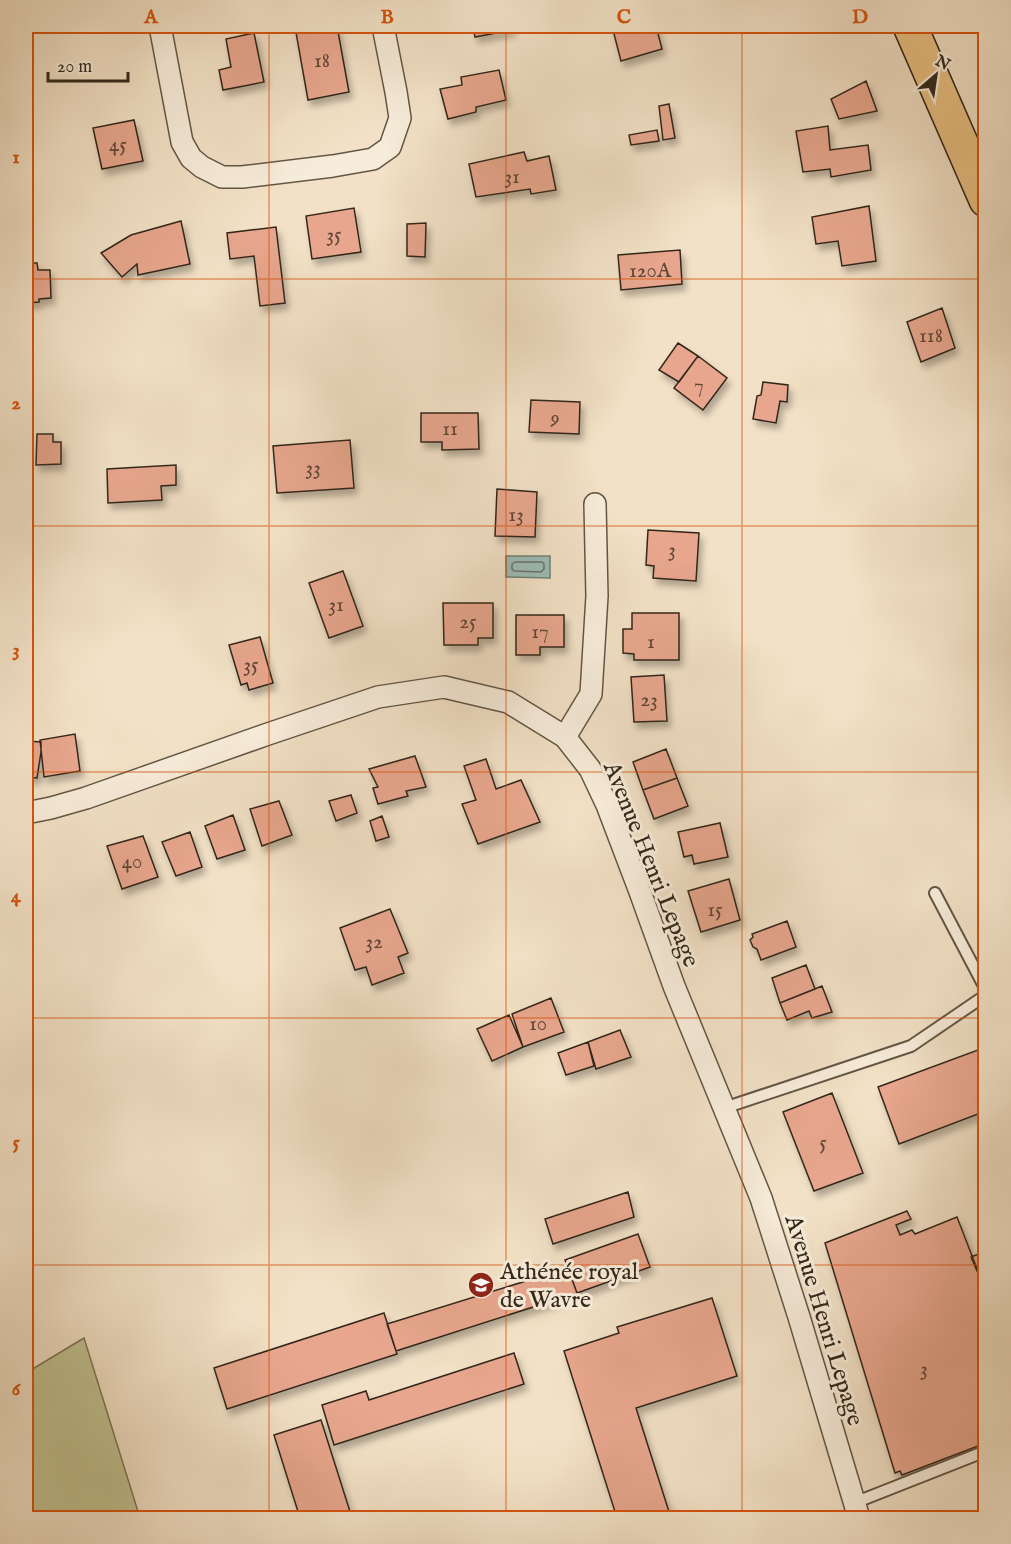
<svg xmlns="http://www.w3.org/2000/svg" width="1011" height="1544" font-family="'IM FELL English',serif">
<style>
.green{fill:#c1c190;stroke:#7a7455;stroke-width:1.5}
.water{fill:#9bbdb6;stroke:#718178;stroke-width:1.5}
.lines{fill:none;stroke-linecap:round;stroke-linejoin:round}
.shore{stroke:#677268;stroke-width:1.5}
.building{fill:#e7a68d;stroke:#33271a;stroke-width:1.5;filter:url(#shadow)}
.service-casing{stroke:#635645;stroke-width:14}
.minor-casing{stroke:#635645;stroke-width:24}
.primary-casing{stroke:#33271a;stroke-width:36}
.service{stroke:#f7ecda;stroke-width:10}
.minor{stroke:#f7ecda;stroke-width:21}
.primary{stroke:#e9c083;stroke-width:33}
.grid{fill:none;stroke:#d6540d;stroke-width:1.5;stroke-opacity:0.55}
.labels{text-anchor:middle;stroke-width:6;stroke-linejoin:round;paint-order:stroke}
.number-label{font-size:21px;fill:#604737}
.street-label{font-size:24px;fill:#33271a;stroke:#f7ecda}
.poi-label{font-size:24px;fill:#33271a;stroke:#f7ecda;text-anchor:start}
.neatline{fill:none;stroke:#d6540d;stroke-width:2}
.grid-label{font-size:20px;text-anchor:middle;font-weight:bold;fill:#d6540d}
</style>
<defs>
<filter id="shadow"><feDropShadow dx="3.5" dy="6" stdDeviation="3" flood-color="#0004"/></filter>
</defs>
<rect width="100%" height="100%" fill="#f2e1c6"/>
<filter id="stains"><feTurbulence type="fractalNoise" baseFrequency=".00333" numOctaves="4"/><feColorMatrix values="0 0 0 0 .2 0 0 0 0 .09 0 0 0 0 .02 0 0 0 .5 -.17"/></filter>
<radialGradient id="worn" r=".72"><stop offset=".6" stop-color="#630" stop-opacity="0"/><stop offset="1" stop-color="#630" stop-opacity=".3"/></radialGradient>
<path class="green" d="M84,1338L140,1518H26V1373Z"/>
<path class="water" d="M506,556H550V578L506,577Z"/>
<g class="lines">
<path class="shore" d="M515,562H542L544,564V569L541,572L514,571L512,569V564Z"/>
</g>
<path class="building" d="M303,26H337L349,92L308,100L295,27Z
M473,26H511L512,30L475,37Z
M612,26H656L662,49L621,61Z
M254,33L264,82L223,90L219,70L231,67L226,39Z
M499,70L506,100L476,107V112L448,119L440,89L462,85L461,77Z
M866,81L877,111L839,119L831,99Z
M669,104L675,138L663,140L659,106Z
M134,120L143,161L102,169L93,128Z
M828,126L830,150L868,145L871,170L831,177L830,169L803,172L796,131Z
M657,130L659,141L631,145L629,135Z
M524,152L527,161L549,156L556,190L531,194L530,189L476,197L469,164Z
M869,206L876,261L842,266L838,241L816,244L812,217Z
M354,208L361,252L312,259L306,216Z
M181,221L190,264L138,275L137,264L122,277L101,253L131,235Z
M426,223L425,257L407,256V224Z
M276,227L285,303L260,306L254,256L230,259L227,233Z
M680,250L682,284L621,290L618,255Z
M26,263H37L38,270H50L51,298L39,299V302L26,303Z
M942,308L955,348L921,362L907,322Z
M678,343L698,356L679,382L659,370Z
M698,356L727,378L703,410L674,388Z
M763,382L788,385L787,402L780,401L776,423L753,419L757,396L761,395Z
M531,400L580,402L579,434L529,432Z
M421,413H478L479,449L442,450V442H421Z
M37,434H53V442H61V464L36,465Z
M350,440L354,488L277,493L273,446Z
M176,465V485L161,486L162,500L108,503L107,469Z
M497,489L537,492L535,537L495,536Z
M648,530L699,533L696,581L653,578L654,566L646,565Z
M343,571L363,626L329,638L309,583Z
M443,603H493V638H478V645H444Z
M632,613H679V660H634V654L623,653V629H632Z
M516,615H564V647H540V655H516Z
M260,637L273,683L249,690L247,683L241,685L229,645Z
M664,675L667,721L634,722L631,677Z
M75,734L80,771L44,777L40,740Z
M26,741L41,742V752L37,778L26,777Z
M666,749L677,778L643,790L633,762Z
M415,756L426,787L406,791L408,796L378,804L373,788L378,787L369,769Z
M486,759L496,789L521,780L540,822L478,844L462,804L476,800L464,766Z
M677,778L688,806L654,819L643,790Z
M351,795L357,813L336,821L329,801Z
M279,801L292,835L262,846L250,809Z
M233,815L245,850L217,859L205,826Z
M382,816L389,837L376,841L370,821Z
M720,823L728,857L694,864L692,855L684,857L678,832Z
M190,832L202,867L176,876L162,842Z
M143,836L158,877L122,889L107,846Z
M729,879L740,920L701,932L688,891Z
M390,909L408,953L398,957L404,973L372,985L366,967L355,970L340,928Z
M787,921L796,947L761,960L757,949L753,947L750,940L753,937L752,934Z
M806,965L815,989L780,1003L772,978Z
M822,986L832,1012L812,1018L809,1011L787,1020L780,1003Z
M551,998L564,1032L523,1047L512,1014Z
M509,1015L523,1047L492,1061L477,1029Z
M620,1030L631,1057L596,1069L588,1042Z
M588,1042L594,1066L566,1075L558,1053Z
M986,1047V1111L899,1144L878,1087Z
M832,1093L863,1173L814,1191L783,1112Z
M628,1192L634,1217L553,1244L545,1219Z
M907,1211L911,1219L896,1225L900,1235L912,1230L915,1234L957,1217L986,1292V1443L902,1475L900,1471L895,1473L825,1243Z
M638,1234L650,1267L577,1293L565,1260Z
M986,1251V1292L971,1257Z
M568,1268L577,1293L396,1351L387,1324Z
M712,1298L737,1376L636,1408L671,1518H617L564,1351L619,1333L617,1327Z
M384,1313L397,1354L227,1409L214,1368Z
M514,1353L524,1384L334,1445L322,1405L366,1391L369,1400Z
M321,1420L352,1518H300L274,1435Z"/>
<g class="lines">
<g class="service-casing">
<path id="service" d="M935,893L986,990
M724,1108L911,1046L986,995
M854,1503L986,1451"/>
</g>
<g class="minor-casing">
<path id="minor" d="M160,26L182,142L191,158L202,167L222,177H242L333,166L373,159L390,147L400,118L396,92L383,26
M565,737L591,694L597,596L595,504
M26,813L51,808L86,798L268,734L378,697L444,687L508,702L565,737L590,769L607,805L639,889L674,986L761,1198L799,1317L859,1518"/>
</g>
<g class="primary-casing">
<path id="primary" d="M910,26L986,200"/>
</g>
<use href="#service" class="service"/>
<use href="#minor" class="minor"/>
<use href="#primary" class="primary"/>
</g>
<path class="grid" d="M269,26V1518M506,26V1518M742,26V1518M26,279H986M26,526H986M26,772H986M26,1018H986M26,1265H986"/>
<defs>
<g id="school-disc" transform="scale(1.35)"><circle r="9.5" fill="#8f2418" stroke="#f7ecda"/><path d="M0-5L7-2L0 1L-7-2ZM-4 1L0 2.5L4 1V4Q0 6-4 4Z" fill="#fff"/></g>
</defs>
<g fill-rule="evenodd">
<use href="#school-disc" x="481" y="1285"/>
</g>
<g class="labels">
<g class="number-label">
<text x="322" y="67">18</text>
<text x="118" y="151">45</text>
<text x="512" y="183">31</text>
<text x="334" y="241">35</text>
<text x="650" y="277">120A</text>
<text x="931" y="342">118</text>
<text x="699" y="392">7</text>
<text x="555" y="424">9</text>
<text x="450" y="435">11</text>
<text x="313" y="474">33</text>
<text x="516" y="521">13</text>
<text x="672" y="556">3</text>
<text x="336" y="611">31</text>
<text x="468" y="628">25</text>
<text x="540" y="638">17</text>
<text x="651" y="648">1</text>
<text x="251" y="671">35</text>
<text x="649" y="706">23</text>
<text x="132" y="868">40</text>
<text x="715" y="916">15</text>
<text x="374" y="948">32</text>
<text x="538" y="1030">10</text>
<text x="823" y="1149">5</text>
<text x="924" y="1375">3</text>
</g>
<g class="street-label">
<text transform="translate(652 864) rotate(68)" y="8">Avenue Henri Lepage</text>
<text transform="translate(825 1320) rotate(73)" y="8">Avenue Henri Lepage</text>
</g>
<g class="poi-label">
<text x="500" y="1279">Athénée royal<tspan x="500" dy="28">de Wavre</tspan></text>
</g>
</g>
<rect width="1011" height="1544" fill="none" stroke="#f2e1c6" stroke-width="66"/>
<g transform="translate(936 75) rotate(29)" stroke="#f7ecda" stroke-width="4.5" paint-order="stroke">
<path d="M0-4.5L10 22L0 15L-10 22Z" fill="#33271a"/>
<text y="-9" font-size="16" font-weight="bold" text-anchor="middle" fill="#33271a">N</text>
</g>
<path d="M48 72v9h80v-9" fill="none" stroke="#33271a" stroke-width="3"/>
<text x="57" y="72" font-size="18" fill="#33271a" stroke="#f7ecda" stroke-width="4.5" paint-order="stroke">20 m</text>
<rect x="33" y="33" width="945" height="1478" class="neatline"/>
<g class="grid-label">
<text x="151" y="23">A</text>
<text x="387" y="23">B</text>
<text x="624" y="23">C</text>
<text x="860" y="23">D</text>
<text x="16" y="163">1</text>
<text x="16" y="409">2</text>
<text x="16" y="656">3</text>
<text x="16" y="902">4</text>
<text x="16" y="1148">5</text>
<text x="16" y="1395">6</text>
</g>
<rect width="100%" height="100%" filter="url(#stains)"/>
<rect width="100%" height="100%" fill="url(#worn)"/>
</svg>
